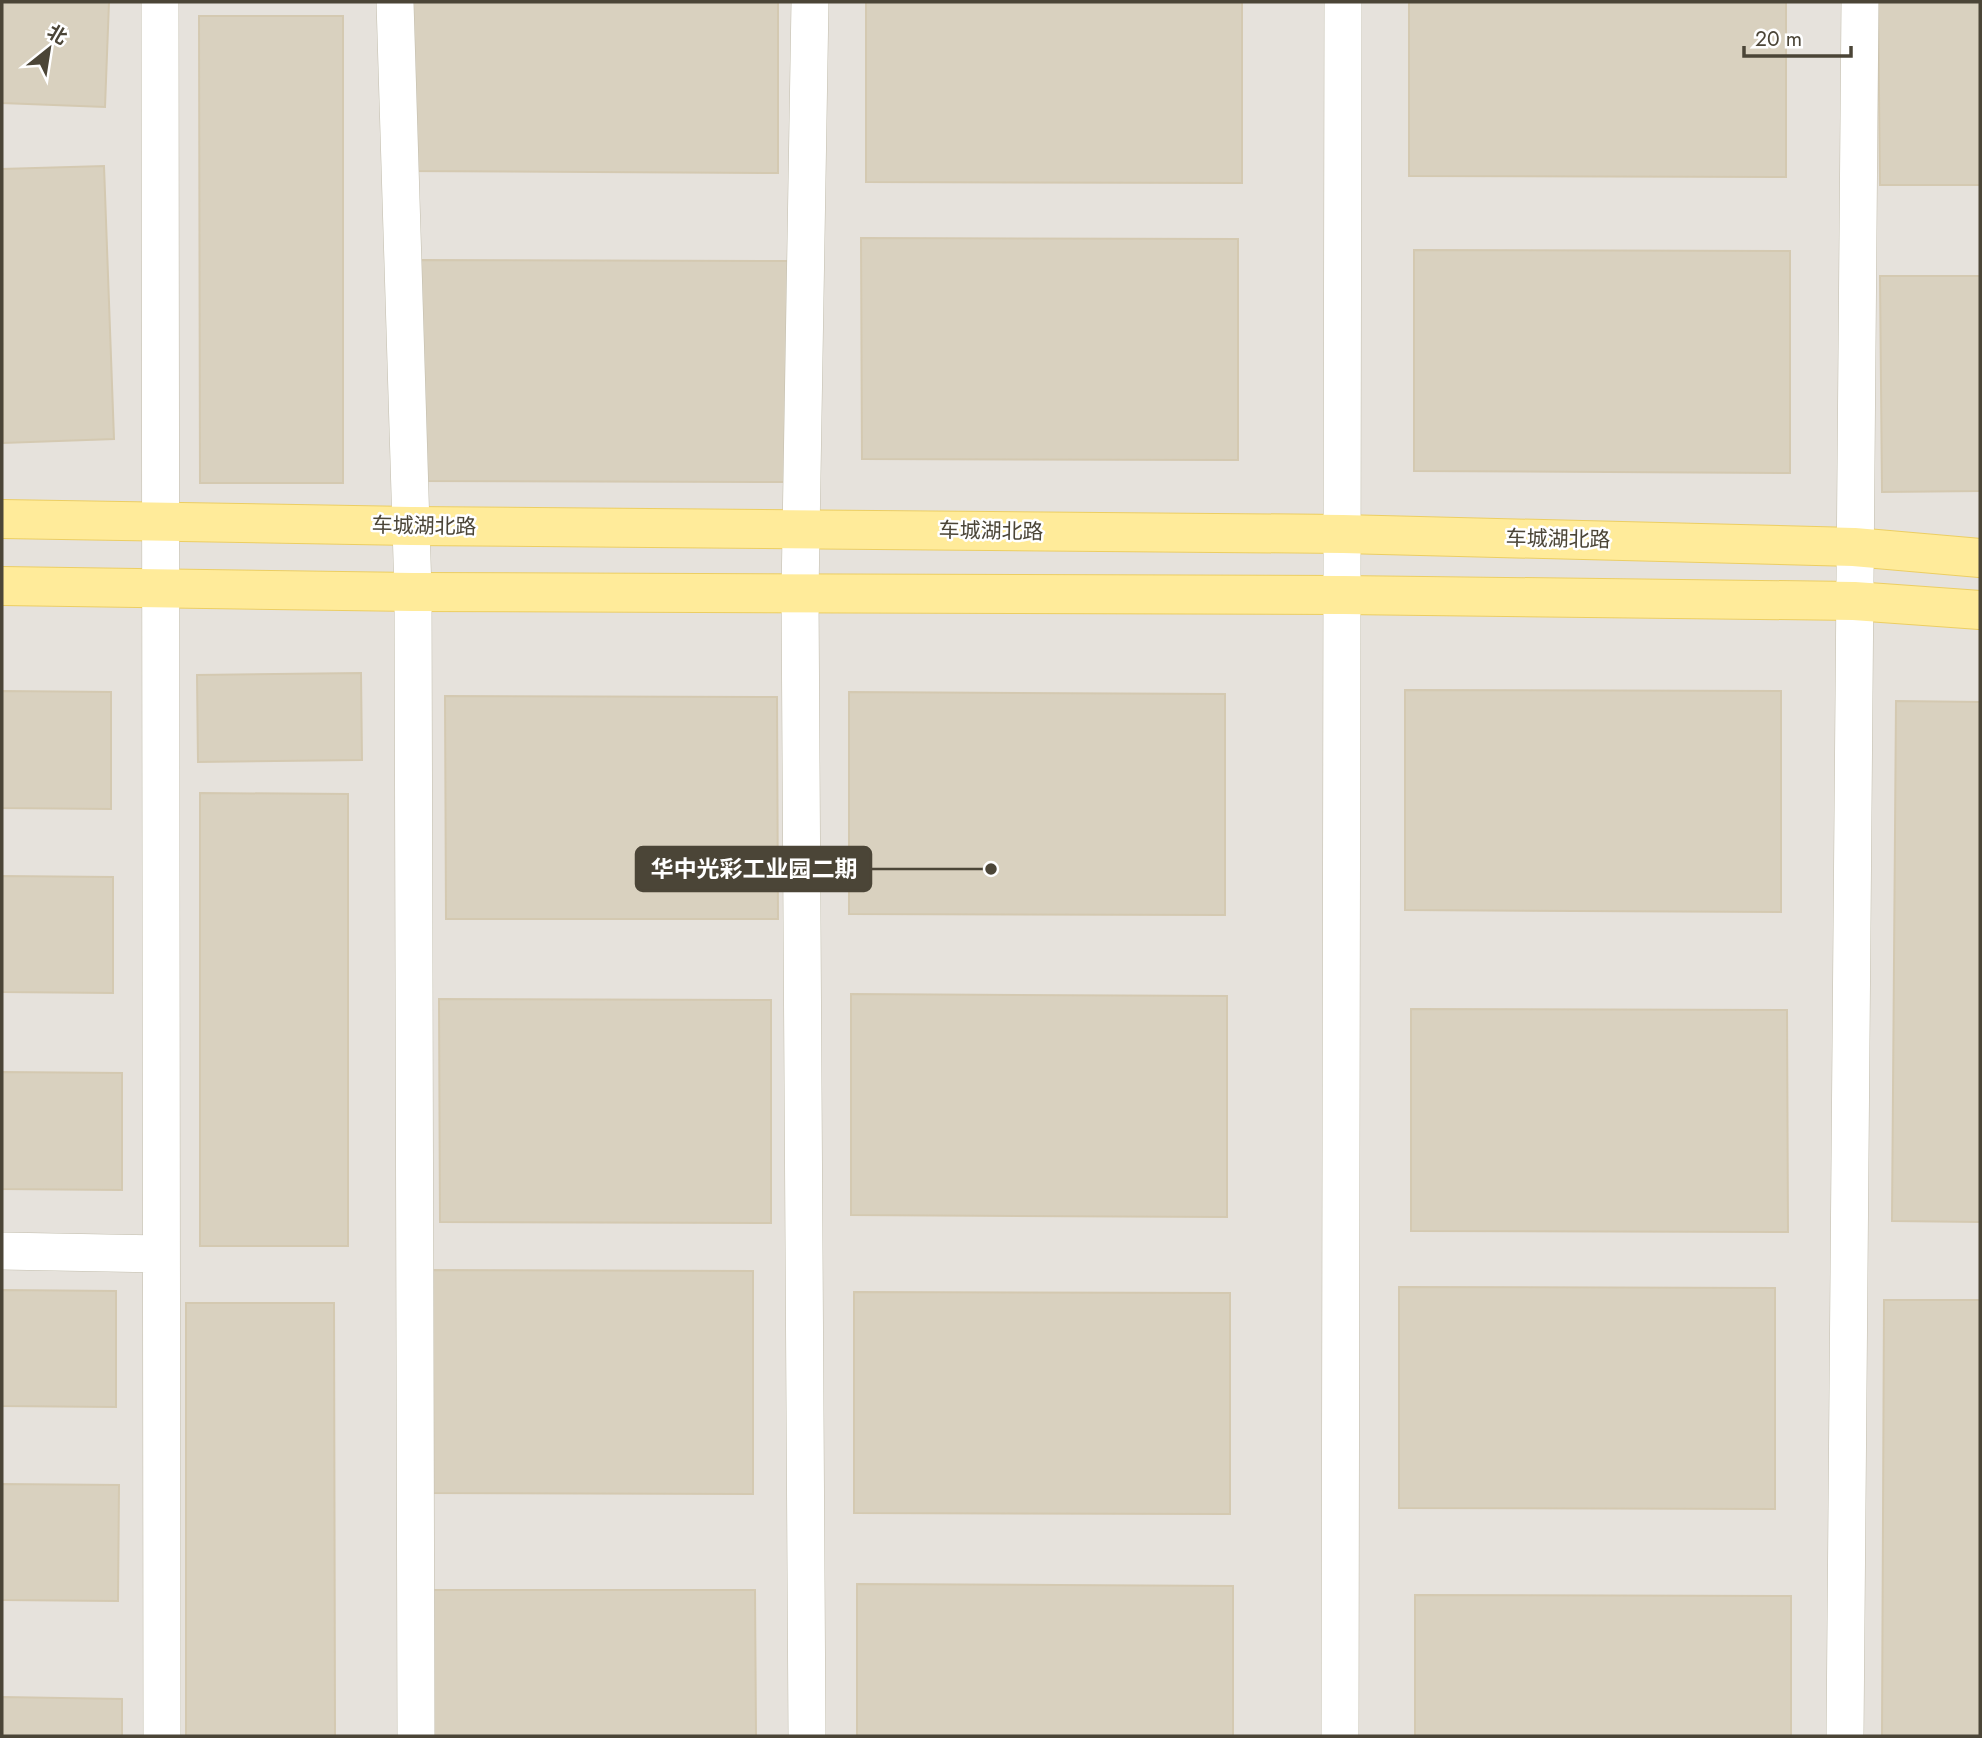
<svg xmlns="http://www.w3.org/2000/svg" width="1982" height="1738" font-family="Jost,'Noto Sans SC',sans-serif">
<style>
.industrial{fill:#e6e2dc}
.building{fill:#d9d1bf;stroke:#d4c9b1;stroke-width:2}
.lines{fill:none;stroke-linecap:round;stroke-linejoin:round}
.minor-casing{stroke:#c2bdac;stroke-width:38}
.major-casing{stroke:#ecce63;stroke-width:40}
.minor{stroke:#fff;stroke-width:37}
.major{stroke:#ffeb9a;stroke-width:38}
.labels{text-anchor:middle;stroke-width:5;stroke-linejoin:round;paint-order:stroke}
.street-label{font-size:21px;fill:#4b4537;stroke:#fff}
.leader{fill:none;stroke:#4b4537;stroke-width:2.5}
.callout-dot{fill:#4b4537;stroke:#fff;stroke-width:2.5}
.callout{fill:#4b4537;stroke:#4b4537;stroke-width:2.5}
.callout-label{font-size:23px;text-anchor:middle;font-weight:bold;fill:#fff}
</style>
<rect width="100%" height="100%" fill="#f6f3ea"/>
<path class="industrial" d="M2,2H1980V1736H2Z"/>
<path class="building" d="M2,2H109L105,107L2,103Z
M401,2H778V173L402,171Z
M866,2H1242V183L866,182Z
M1409,2H1786V177L1409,176Z
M1878,2H1980V185H1880Z
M199,16H343V483H200Z
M104,166L114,439L3,443L2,169Z
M861,238L1238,239V460L862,459Z
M1414,250L1790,251V473L1414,471Z
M419,260L795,261V482L419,481Z
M1880,276H1980V491L1882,492Z
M361,673L362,760L198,762L197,675Z
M1405,690L1781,691V912L1405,910Z
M2,691L111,692V809L2,808Z
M849,692L1225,694V915L849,914Z
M445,696L777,697L778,919H446Z
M1896,701L1980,702V1222L1892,1221Z
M200,793L348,794V1246H200Z
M2,876L113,877V993L2,992Z
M851,994L1227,996V1217L851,1215Z
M439,999L771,1000V1223L440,1222Z
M1411,1009L1787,1010L1788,1232L1411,1231Z
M2,1072L122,1073V1190L2,1189Z
M421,1270L753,1271V1494L422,1493Z
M1399,1287L1775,1288V1509L1399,1508Z
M2,1290L116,1291V1407L2,1406Z
M854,1292L1230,1293V1514L854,1513Z
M1884,1300H1980V1736H1882Z
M186,1303H334L335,1736H186Z
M2,1484L119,1485L118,1601L2,1600Z
M857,1584L1233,1586V1736H857Z
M424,1590H755L756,1736H424Z
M1415,1595L1791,1596V1736H1415Z
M2,1697L122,1699V1736H2Z"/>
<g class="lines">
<g class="minor-casing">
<path id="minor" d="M160,2L162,1736
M395,2L413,592L416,1736
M2,1251L161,1254
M807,1736L800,594L810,2
M1340,1736L1343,2
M1845,1736L1860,2"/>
</g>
<g class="major-casing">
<path id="major" d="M2,519L411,526L1343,534L1854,547L1980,558
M2,586L413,592L1343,595L1854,601L1980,610"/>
</g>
<use href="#minor" class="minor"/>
<use href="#major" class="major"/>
</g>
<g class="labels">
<g class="street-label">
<text transform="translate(424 526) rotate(1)" y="7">车城湖北路</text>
<text transform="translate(991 531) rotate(1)" y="7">车城湖北路</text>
<text transform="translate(1558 539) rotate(1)" y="7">车城湖北路</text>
</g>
</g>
<path class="leader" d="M991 869L871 869"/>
<circle class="callout-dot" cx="991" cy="869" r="7"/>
<rect class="callout" x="636" y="847" width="235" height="44" rx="7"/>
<g class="callout-label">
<text x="754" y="877">华中光彩工业园二期</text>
</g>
<rect width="1982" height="1738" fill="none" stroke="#4b4537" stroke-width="7"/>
<g transform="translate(49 49) rotate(30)" stroke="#ffffff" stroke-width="5" paint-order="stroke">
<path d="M0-5L12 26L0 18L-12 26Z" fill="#4b4537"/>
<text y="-10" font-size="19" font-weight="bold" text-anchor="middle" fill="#4b4537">北</text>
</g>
<path d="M1744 46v10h107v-10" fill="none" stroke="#4b4537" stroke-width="3.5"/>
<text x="1755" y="46" font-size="21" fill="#4b4537" stroke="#ffffff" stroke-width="5" paint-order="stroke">20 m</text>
</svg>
